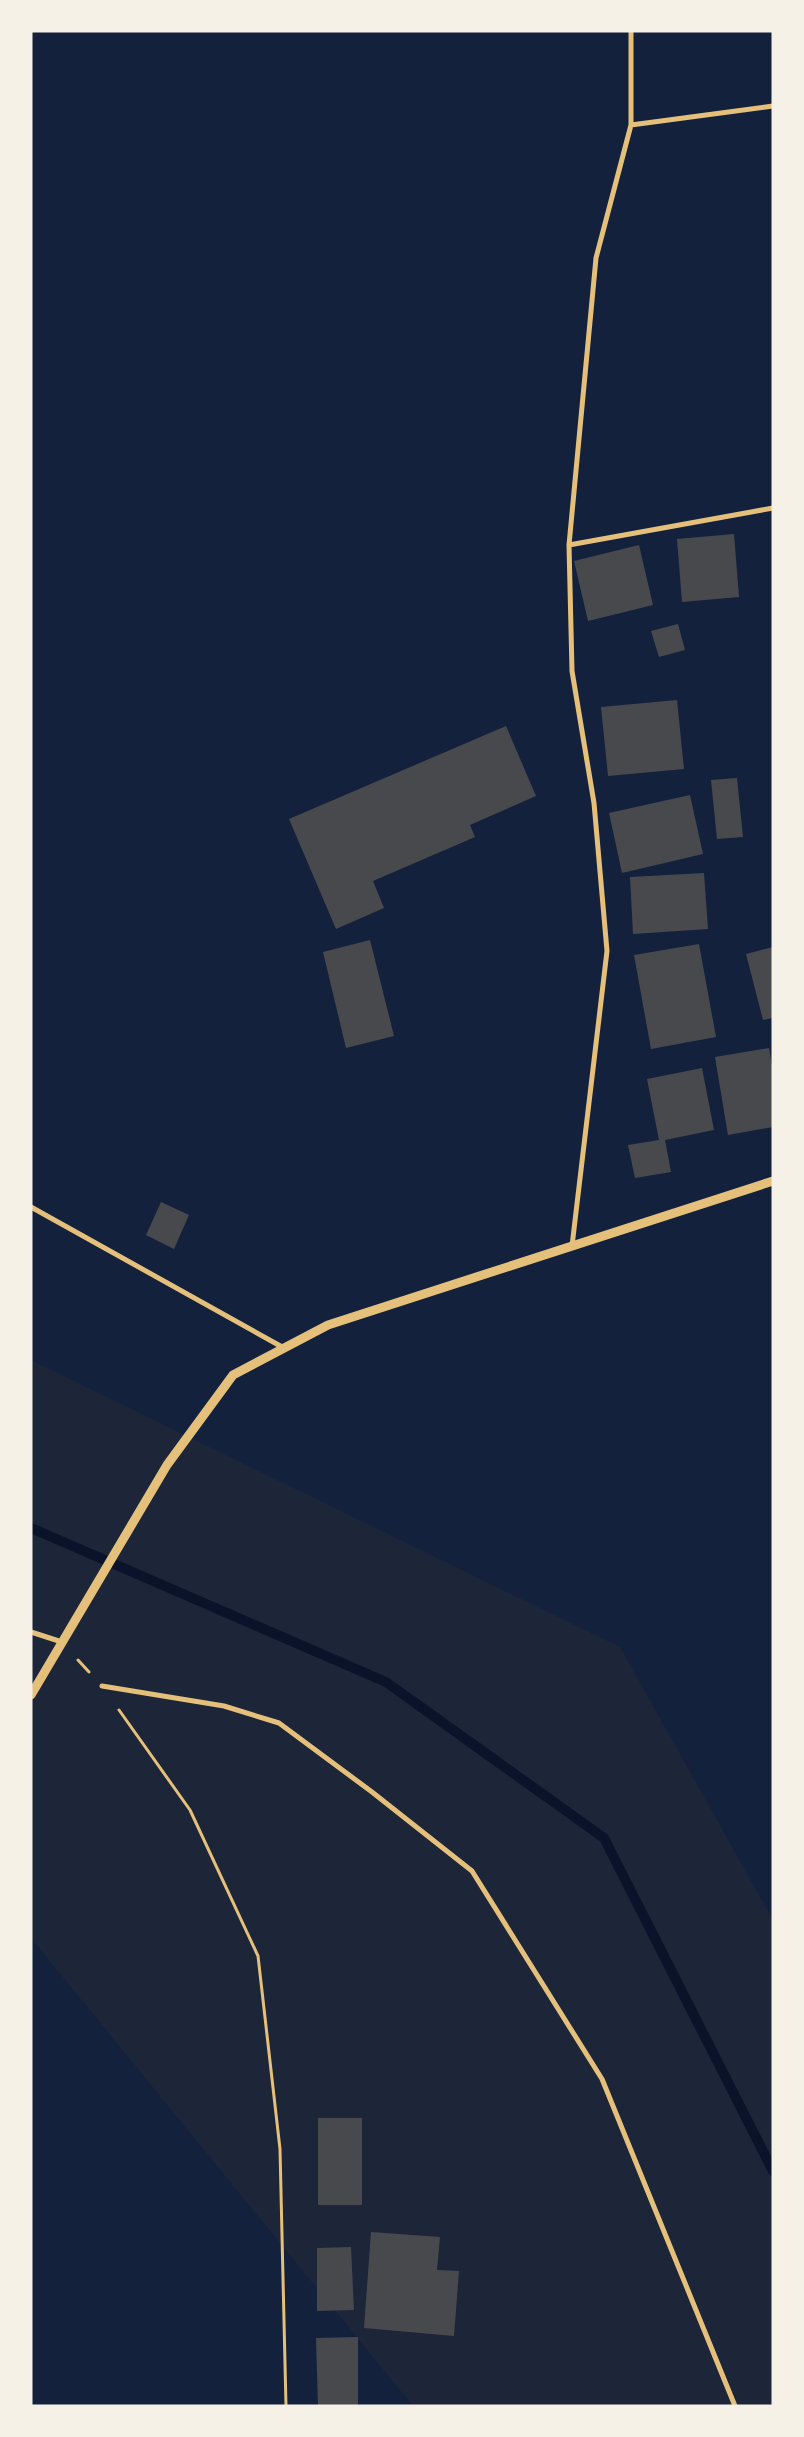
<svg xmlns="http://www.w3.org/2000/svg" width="804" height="2437" font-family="'DM Sans',sans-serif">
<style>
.green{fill:#1d2539}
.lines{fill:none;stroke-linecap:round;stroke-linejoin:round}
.stream{stroke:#0b132b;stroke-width:10}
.building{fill:#48494c}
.path{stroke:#e5c07b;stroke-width:3}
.minor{stroke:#e5c07b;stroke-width:5}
.tertiary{stroke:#e5c07b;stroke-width:9}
</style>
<rect width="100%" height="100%" fill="#14213d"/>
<path class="green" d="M31,1360L620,1647L773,1920V2406H413L31,1938Z"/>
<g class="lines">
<path class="stream" d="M31,1528L386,1682L604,1838L773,2171"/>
</g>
<path class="building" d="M734,534L739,597L682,602L677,539Z
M639,545L653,605L588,621L574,561Z
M678,624L685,650L659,657L651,631Z
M677,700L684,769L608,776L601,707Z
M506,726L536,796L470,825L475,837L373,881L384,908L336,929L289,819Z
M737,778L743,837L717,839L711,780Z
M690,795L703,854L622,873L609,813Z
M704,873L708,929L633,934L630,877Z
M370,940L394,1036L346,1048L323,952Z
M699,944L716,1037L651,1049L634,955Z
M773,947V1018L763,1020L746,954Z
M769,1048L773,1072V1127L728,1135L715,1057Z
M702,1068L714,1130L665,1140L671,1172L635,1178L628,1145L659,1140L647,1079Z
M161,1202L189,1215L174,1249L146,1235Z
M318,2118H362V2205H318Z
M371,2232L440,2237L437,2270L459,2271L454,2336L364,2328Z
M351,2247L354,2310L317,2311V2248Z
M358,2337V2406H318L316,2338Z"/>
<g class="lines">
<path class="path" d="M78,1660L89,1672
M119,1710L190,1810L258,1956L280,2149L286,2406"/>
<path class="minor" d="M631,125L773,106
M569,545L773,508
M31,1207L284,1348
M572,1246L607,951L594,803L572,671L569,545L596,258L631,125V31
M31,1632L62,1642
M102,1686L224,1706L279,1723L372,1792L472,1871L602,2079L735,2406"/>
<path class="tertiary" d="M31,1695L167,1465L233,1375L328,1325L773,1181"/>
</g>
<rect width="804" height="2437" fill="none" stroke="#f6f1e7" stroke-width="65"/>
</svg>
